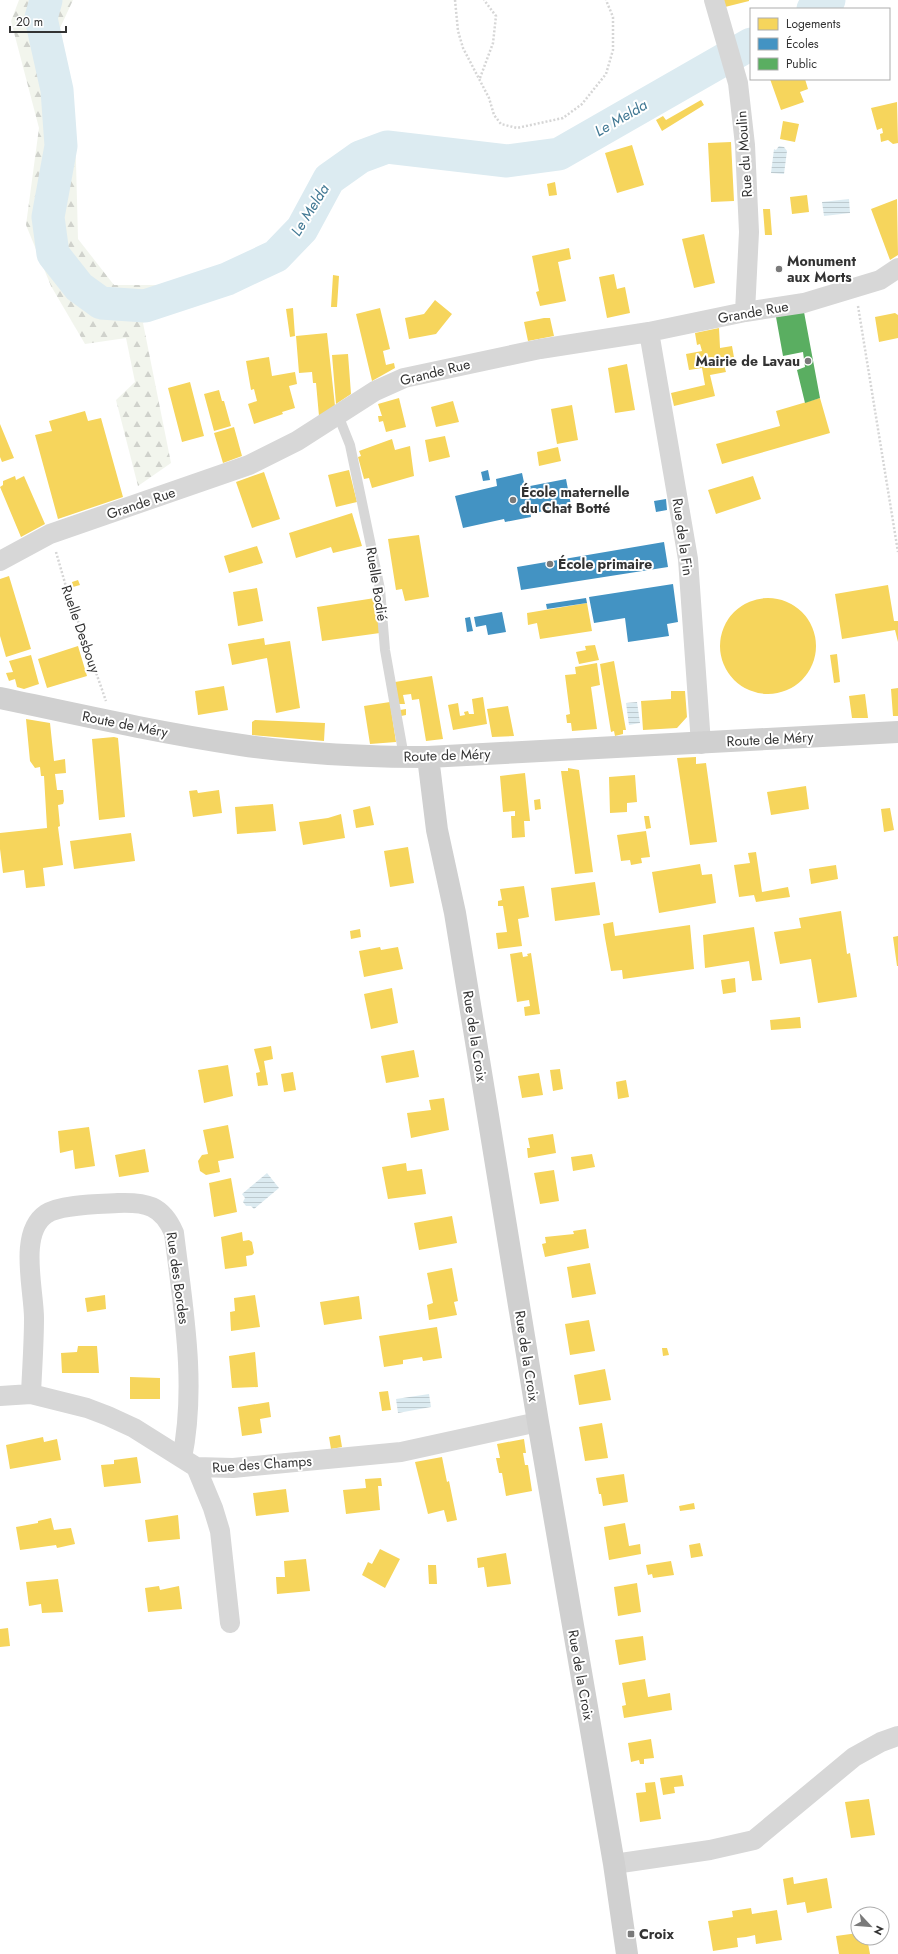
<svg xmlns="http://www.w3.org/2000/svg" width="898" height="1954" font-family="Jost,sans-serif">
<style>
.forest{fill:url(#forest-firs)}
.water{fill:url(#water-rules)}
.homes{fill:#f6d55c}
.schools{fill:#4393c3}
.public{fill:#5aae61}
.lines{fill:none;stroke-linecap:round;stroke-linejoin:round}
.river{stroke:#dcebf1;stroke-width:33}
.path{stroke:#d6d6d6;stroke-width:2.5;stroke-dasharray:2 2;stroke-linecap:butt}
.lane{stroke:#d7d7d7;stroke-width:10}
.street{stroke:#d7d7d7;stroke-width:20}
.secondary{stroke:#d0d0d0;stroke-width:22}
.poi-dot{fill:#7a7a7a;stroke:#fff;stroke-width:1.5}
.labels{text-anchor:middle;stroke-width:4;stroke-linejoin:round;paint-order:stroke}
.street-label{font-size:14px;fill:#333;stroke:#fff}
.poi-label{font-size:14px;font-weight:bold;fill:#333;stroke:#fff;text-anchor:start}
.water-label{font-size:15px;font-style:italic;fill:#427994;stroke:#fff}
</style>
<defs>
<pattern id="forest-firs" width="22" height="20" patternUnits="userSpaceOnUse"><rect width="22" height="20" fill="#f2f5ed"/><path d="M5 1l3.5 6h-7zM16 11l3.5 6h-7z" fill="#d0d2cc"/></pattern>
<pattern id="water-rules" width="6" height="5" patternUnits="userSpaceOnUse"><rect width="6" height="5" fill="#dcebf1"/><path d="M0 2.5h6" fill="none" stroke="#bdcacf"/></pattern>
</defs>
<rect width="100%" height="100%" fill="#fff"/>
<path class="forest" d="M19,0H73L60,28L75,124L78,239L114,285H178L143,323L171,463L138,486L116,400L135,382L126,338L85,344L51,286L26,225L39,128L11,21Z"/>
<path class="water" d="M779,146L784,147L787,151L784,174L771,173L774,149L776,150Z
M849,199L850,213L824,216L822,202Z
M637,702L640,723L629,725L626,703Z
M267,1173L279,1188L254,1209L251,1206H246L243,1202L245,1198L242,1194Z
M429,1394L431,1407L398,1413L396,1399Z"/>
<path class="homes" d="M723,0H749V1L725,7Z
M770,79H805L808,89L800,92L804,102L781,110Z
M701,100L704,105L662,131L656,120L663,116L666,120Z
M897,102L898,143L893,144L888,140L881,142L880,134L883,133L882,128L877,130L871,108Z
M783,121L799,124L795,142L780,139Z
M731,142L734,201L711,202L708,143Z
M632,145L644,185L617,193L605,153Z
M555,182L557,195L549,196L547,184Z
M807,195L809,212L792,214L790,197Z
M897,199L898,255L890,260L871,209Z
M763,209H770L772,235H765Z
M704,234L715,283L694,288L682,239Z
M569,248L571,259L558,262L566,301L540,306L536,292L539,291L532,256Z
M614,274L617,289L625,287L630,313L607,318L599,277Z
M333,275L339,276L337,307H331Z
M435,300L452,314L436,334L409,339L405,318L424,314Z
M293,308L295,336L290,337L286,309Z
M380,308L390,349L383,351L386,365L394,363L395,368L372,381L356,314Z
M895,313L898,315V338L879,342L875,317Z
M544,318H550L554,336L528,341L524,322Z
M719,328L720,348L732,346L735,363L724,365L726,372L710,375L715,396L674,406L671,393L705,385L702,368L689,370L686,354L702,351L700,344L697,345L695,333Z
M327,333L335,406L319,416L316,383H313L312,372L299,373L296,336Z
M348,354L351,394L336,404L332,355Z
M269,357L272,376L295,372L297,384L289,386L295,408L282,412L283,414L254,424L248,404L257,401L254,389L251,390L246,361Z
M627,364L635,410L615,413L608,368Z
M190,382L204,436L182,442L168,388Z
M219,390L222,401H224L231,426L214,431L204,394Z
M399,398L406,427L386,432L383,421L379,422L378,416H382L378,404Z
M820,398L830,433L722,464L716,444L780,426L776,411Z
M453,401L459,422L436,427L431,407Z
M572,405L578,440L557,444L551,409Z
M85,411L88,421L101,418L123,497L58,519L35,435L52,431L49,421Z
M0,424L14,458L2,462L0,457Z
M234,427L242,456L223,463L214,433Z
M445,436L450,457L429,462L425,440Z
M392,439L395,450L410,446L414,476L372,488L369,478L364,479L358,457L361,456L359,451Z
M558,447L561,461L539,466L537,452Z
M349,470L357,502L336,507L328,475Z
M264,472L280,519L252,528L236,482Z
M15,476L16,480L24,476L45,524L21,537L0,487L3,485V481Z
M753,476L761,499L716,514L708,490Z
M352,513L362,546L333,553L331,547L296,558L289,533Z
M419,535L429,597L405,601L402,589L396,590L388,539Z
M257,546L263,563L229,573L224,556Z
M9,576L31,649L6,657L0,636V579Z
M78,580L80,585L73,587L72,582Z
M888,585L894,621H898V642L895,630L842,639L835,594Z
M257,588L263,621L238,626L233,592Z
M375,598L380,633L322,641L317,607Z
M720 646a48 48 0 1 1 96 0a48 48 0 1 1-96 0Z
M587,603L592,631L540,639L537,623L528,625L527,613Z
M264,638L265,645L290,641L300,708L276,713L267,658L232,665L228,644Z
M595,645L599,660L579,664L576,652L586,650L585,646Z
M78,646L87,676L47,688L38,659Z
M837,654L840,682L834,683L830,655Z
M31,655L39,684L24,689L17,687L15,679L9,681L6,673L13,672L9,661Z
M614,661L626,730H623V734L615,736L614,731L611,732L600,664Z
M597,663L600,685L591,687L597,729L572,731L571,723H567L566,715L570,714L565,675L576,674L575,667Z
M432,676L443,739L426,741L419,699L412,700L411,694L403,695L405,704H399L395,682Z
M224,686L228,710L198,715L195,691Z
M898,688V716H893L891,689Z
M671,691H685L687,717L677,728L643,730L641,701L671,699Z
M865,694L868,718H852L849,696Z
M483,697L487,724L453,730L448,705L458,703L460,716L465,715L464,712L468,711L469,714H474L472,699Z
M390,702L396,742L370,744L364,706Z
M508,706L514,736L492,737L487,709Z
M406,709V715L401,716L400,710Z
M26,719L50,723L54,761L65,759L66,773L55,774L57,790H63L64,801L63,804L58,805L60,826L58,827L63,865L43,868L45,886L26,888L24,870L3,873L0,849V833L47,828L44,776H41L40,767L35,768L30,761Z
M255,720L325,723L324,741L252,735V722Z
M114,737L118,738L125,817L99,820L92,739Z
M696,757V764L706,763L717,842L690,845L677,758Z
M568,768L579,770L593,872L575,874L561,771H568Z
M525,773L530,821H524L525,837L512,838L511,816H515V811L503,812L500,776Z
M635,775L637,802L627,803V812L610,813L609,777Z
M806,786L809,809L771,815L767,792Z
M197,790L198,793L219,790L222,813L193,817L189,791Z
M540,799L541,809L535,810L534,800Z
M273,804L276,831L237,834L235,807Z
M370,806L374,825L356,828L353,810Z
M890,808L894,830L884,832L881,809Z
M341,814L345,838L303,845L299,822L328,818Z
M644,816H649L651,828L646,829Z
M646,831L650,857L641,858L642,863L631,865L630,860L621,861L617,835Z
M131,833L135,861L74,869L70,841Z
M408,847L414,883L390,887L384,851Z
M756,852L762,892L788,887L790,897L756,902L754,895L739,897L734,865L750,863L748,853Z
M700,864L702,875L712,874L716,903L659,913L652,872Z
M836,865L838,879L811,884L809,869Z
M595,882L600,915L555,921L551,888Z
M524,886L529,917L518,919L522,946L498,949L496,933L507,932L503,906H498V901L502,900L500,889Z
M841,911L847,954L850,953L857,997L818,1003L811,959L780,964L774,932L801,928L799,918Z
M613,922L615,936L690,925L694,969L623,979L622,970L611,971L605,938L603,924Z
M754,927L762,980L752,981L749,961L705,968L703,935Z
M360,929L361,937L351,939L350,931Z
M898,936V966H897L893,937Z
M380,947L381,950L398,947L403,969L364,977L359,951Z
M522,952L523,957L528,956L527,954L531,953L540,1014L525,1016L524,1007L530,1006L529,1000L517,1002L510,954Z
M735,978L736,992L723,994L721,980Z
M392,988L398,1023L371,1029L364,994Z
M800,1017L801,1028L771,1030L770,1020Z
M271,1046L273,1059L264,1061L268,1085L258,1086L256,1073L260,1072L254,1049Z
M414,1050L419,1077L386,1083L381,1056Z
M228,1065L233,1096L204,1103L198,1070Z
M560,1069L563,1089L553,1091L550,1070Z
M293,1072L296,1090L284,1092L281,1074Z
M539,1073L543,1095L522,1098L518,1076Z
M626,1080L629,1097L618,1099L616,1082Z
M444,1098L449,1130L411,1138L407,1113L431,1110L429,1100Z
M228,1125L234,1158L218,1161L220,1172L206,1175L200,1171L198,1161L202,1155L208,1154L203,1130Z
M89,1127L95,1166L75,1169L73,1150L60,1153L58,1131Z
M553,1134L556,1153L528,1158L527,1148H530L528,1138Z
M145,1149L149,1172L119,1177L115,1155Z
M592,1154L595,1167L573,1171L571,1157Z
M406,1163L407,1171L422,1169L426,1194L388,1199L382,1167Z
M554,1170L559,1201L540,1204L534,1173Z
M231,1178L237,1212L214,1217L209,1183Z
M452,1216L457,1243L419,1250L414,1223Z
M586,1229L589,1248L545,1257L542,1244L546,1243L545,1237L574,1234L573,1231Z
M242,1232L243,1241L249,1240L252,1242L254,1253L252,1255L246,1256L247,1266L225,1269L221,1237Z
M590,1263L596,1294L572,1298L567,1267Z
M452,1268L458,1301L454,1302L457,1315L429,1320L427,1305L433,1303L427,1273Z
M105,1295L106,1309L87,1312L85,1298Z
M255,1295L260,1327L231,1331L230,1312L235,1311L234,1298Z
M359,1296L362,1319L324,1325L320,1302Z
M589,1320L595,1351L570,1355L565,1324Z
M437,1327L442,1358L423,1361L422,1357L403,1360V1364L384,1367L379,1336Z
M78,1346H97L99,1373H62L61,1353L77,1352Z
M662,1348H667L669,1355L663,1356Z
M255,1352L258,1387L232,1388L229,1356Z
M605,1369L611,1400L579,1405L574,1375Z
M130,1377L160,1378V1399H130Z
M388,1391L391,1410L382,1411L379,1392Z
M269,1402L271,1417L260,1419L262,1433L242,1436L238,1407Z
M602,1423L608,1458L585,1461L579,1427Z
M340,1435L342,1447L331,1449L329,1437Z
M43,1437L44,1442L57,1439L61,1460L10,1469L6,1445Z
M524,1439L526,1453H523L525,1465H528L532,1491L506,1496L502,1473H499L496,1458H500L497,1444Z
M137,1457L141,1483L104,1487L101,1465L114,1464V1460Z
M442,1457L447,1482L449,1481L457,1520L447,1522L444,1510L428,1514L415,1462Z
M624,1474L628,1502L603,1506L601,1494H599L596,1478Z
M381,1478L382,1486H378L380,1510L346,1514L343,1490L366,1488L365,1479Z
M286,1489L289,1512L256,1516L253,1493Z
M694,1503L695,1509L680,1511L679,1506Z
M178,1515L180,1539L148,1542L145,1520Z
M51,1518L54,1530L71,1528L75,1544L57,1548L56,1545L20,1550L16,1527L38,1523V1521Z
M625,1523L629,1546L640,1544L641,1554L609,1560L604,1527Z
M700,1543L703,1556L691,1558L689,1545Z
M380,1549L400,1559L385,1588L362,1575L368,1562L372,1564Z
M506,1553L511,1584L487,1587L484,1567L478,1568L477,1558Z
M306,1559L310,1591L277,1594L276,1577H285L284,1561Z
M671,1561L674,1575L653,1578L652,1574L648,1575L646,1565Z
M428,1565H436L437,1584H429Z
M58,1579L63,1612L42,1613L41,1604L29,1606L26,1582Z
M637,1583L641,1612L618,1616L614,1587Z
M159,1586L160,1590L179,1586L182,1609L148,1612L145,1588Z
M8,1628L10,1646L0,1647V1629Z
M643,1636L646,1660L619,1665L615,1640Z
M645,1679L648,1697L670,1693L672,1710L624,1718L622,1706L626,1705L622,1683Z
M651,1739L654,1758L644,1759V1764H640L639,1760L631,1762L628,1743Z
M682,1775L684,1786L674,1787L675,1793L663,1795L660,1778Z
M655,1782L661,1819L640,1822L636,1793L646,1792L645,1783Z
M869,1799L875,1835L851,1838L845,1802Z
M793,1877L794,1884L827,1878L832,1908L807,1913L805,1902L787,1905L783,1879Z
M751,1908L752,1914L777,1910L782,1940L756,1944L755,1935L746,1937L737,1938L738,1947L713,1951L708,1921L733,1917L732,1911Z
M858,1933V1938H867L870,1954H839L836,1936Z"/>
<path class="schools" d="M488,470L490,480L483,481L481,472Z
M522,473L525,487L566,479L571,505L539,512L538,509L530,511L531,517L505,522L504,519L463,528L455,496L497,486L496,479Z
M666,499L667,510L656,512L654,501Z
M664,542L668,567L521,590L517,567Z
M673,584L678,622L667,624L669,636L628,642L625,618L594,623L589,597Z
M586,598L587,603L547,609L546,604Z
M502,612L506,632L488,635L486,625L476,627L474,617Z
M470,617L473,631L467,632L465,618Z"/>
<path class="public" d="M804,312L820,398L805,403L797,370L805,367L803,352L783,356L776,317Z"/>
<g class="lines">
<path class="river" d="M46,0L41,18L57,90L61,146L48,217L53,254L79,287L101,303L145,306L227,279L276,256L302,229L329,179L360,157L387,147L507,161L559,154L751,44
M813,9L829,0"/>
<path class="path" d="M455,0L458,31L463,48L489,98L494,115L501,124L517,128L563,118L582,104L606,74L613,50V17L606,0
M480,78L493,43L496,16L484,0
M858,306L898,552
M56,552L67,590L106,701"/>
<path class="lane" d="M338,415L350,445L380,589L385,650L404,757"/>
<path class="street" d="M714,0L738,83L745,145L749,232L745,312
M649,332L688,559L701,744
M0,561L50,534L249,465L297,441L375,391L404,378L540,349L649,332L745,312L804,303L880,280L898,268
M31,1394C32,1369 34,1344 34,1318C34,1290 18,1233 46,1214C60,1204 100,1204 118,1203C146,1202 162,1205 174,1233C183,1308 197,1384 182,1458
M0,1396L31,1394L87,1408L108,1416L134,1428L196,1467L233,1468L401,1452L538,1422
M196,1467L213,1508L220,1531L230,1623
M614,1864L710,1850L754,1840L854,1757L881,1742L898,1736"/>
<path class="secondary" d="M0,698C80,715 160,733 241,745C303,754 366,757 428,757L898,732
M428,757L437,830L455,913L538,1422L614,1864L627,1954"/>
</g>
<g class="poi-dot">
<circle cx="779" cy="269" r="4"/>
<circle cx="808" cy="361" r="4"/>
<circle cx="513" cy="500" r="4"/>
<circle cx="550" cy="564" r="4"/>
<rect x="627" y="1930" width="8" height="8" rx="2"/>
</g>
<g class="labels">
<g class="street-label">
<text transform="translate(744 154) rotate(-94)" y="5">Rue du Moulin</text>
<text transform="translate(753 312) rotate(-10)" y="5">Grande Rue</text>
<text transform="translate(435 372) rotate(-14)" y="5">Grande Rue</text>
<text transform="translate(141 503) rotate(-19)" y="5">Grande Rue</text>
<text transform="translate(683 537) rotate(82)" y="5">Rue de la Fin</text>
<text transform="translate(377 584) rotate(81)" y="5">Ruelle Bodié</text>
<text transform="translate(81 629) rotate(71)" y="5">Ruelle Desbouy</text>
<text transform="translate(125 724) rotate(11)" y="5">Route de Méry</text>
<text transform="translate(770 739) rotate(-3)" y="5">Route de Méry</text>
<text transform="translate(447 755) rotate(-2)" y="5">Route de Méry</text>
<text transform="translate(475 1036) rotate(81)" y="5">Rue de la Croix</text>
<text transform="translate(178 1278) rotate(82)" y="5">Rue des Bordes</text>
<text transform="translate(527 1356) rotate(81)" y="5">Rue de la Croix</text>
<text transform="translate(262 1464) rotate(-4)" y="5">Rue des Champs</text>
<text transform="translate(581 1675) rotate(80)" y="5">Rue de la Croix</text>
</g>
<g class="poi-label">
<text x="787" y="266">Monument<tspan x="787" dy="16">aux Morts</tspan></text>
<text x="800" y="366" text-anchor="end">Mairie de Lavau</text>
<text x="521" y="497">École maternelle<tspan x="521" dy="16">du Chat Botté</tspan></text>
<text x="558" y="569">École primaire</text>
<text x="639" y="1939">Croix</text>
</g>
<g class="water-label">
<text transform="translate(621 118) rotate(-30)" y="5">Le Melda</text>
<text transform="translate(310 210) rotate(-58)" y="5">Le Melda</text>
</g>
</g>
<rect x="750" y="8" width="140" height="72" fill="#ffffff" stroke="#adadad"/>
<rect x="758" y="18" width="20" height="12" fill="#f6d55c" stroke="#adadad"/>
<text x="786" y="28" font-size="12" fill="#333333">Logements</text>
<rect x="758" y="38" width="20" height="12" fill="#4393c3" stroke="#adadad"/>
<text x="786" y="48" font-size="12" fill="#333333">Écoles</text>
<rect x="758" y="58" width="20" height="12" fill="#5aae61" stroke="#adadad"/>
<text x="786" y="68" font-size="12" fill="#333333">Public</text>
<g transform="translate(870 1926) rotate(116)"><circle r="19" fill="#ffffff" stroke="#adadad"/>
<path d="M0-3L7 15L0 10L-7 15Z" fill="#7a7a7a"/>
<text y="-6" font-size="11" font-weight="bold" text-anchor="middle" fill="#333333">N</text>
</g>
<path d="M10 26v6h56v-6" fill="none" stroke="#333333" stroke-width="2"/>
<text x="16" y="26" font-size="12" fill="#333333" stroke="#ffffff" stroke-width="3" paint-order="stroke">20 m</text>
</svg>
